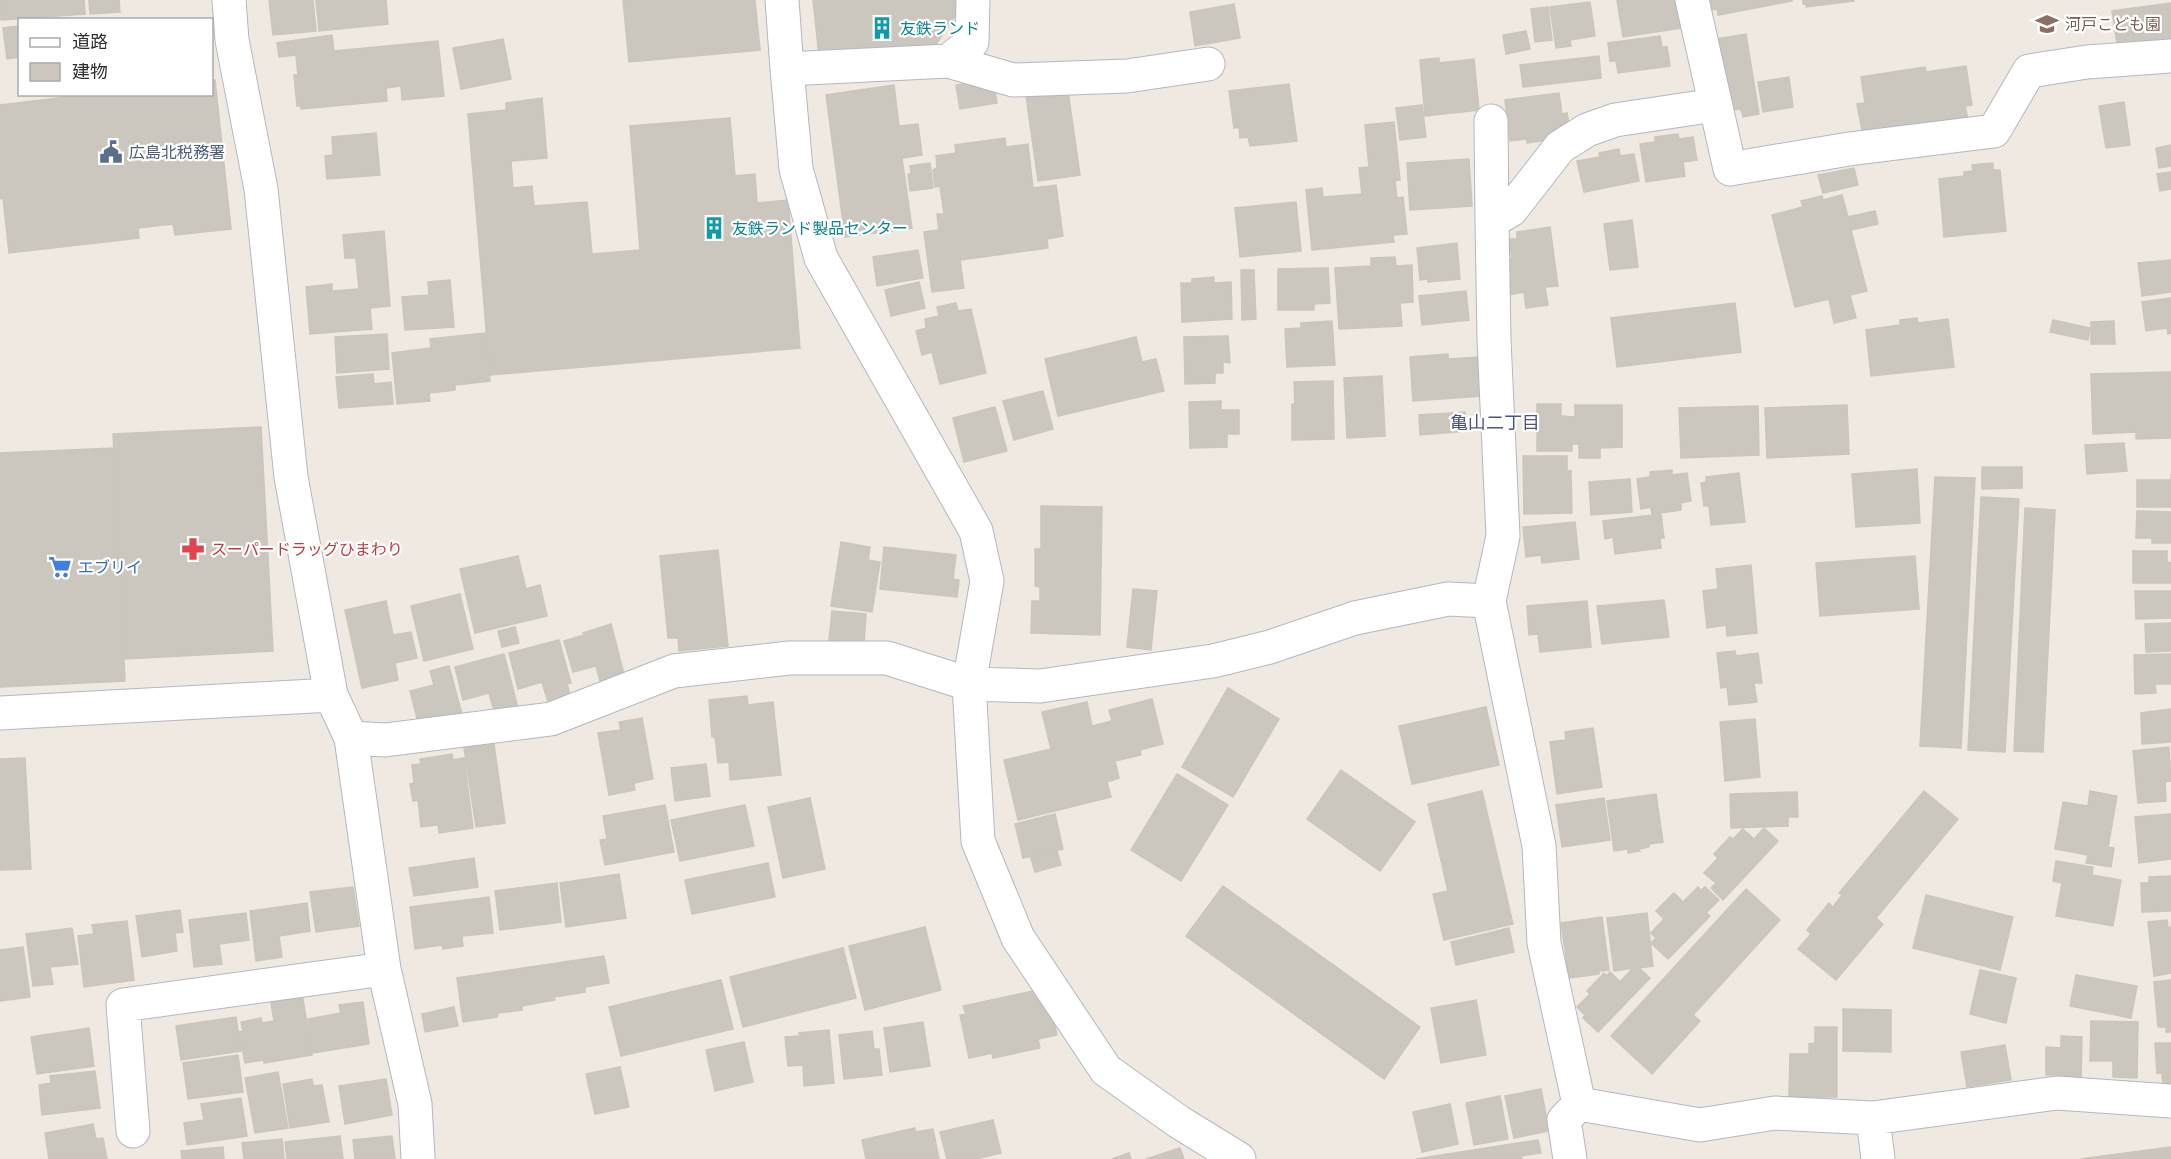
<svg xmlns="http://www.w3.org/2000/svg" width="2171" height="1159" font-family="'Archivo Narrow','Noto Sans JP',sans-serif">
<style>
.building{fill:#cbc7bf;stroke:#cbc5ba;stroke-width:1.5}
.lines{fill:none;stroke-linecap:round;stroke-linejoin:round}
.minor-casing{stroke:#b4b7c1;stroke-width:35}
.minor{stroke:#fff;stroke-width:33}
.labels{text-anchor:middle;stroke-width:4.5;stroke-linejoin:round;paint-order:stroke}
.education-label{font-size:16px;fill:#785e54;stroke:#fff;text-anchor:start}
.culture-label{font-size:16px;fill:#0d838f;stroke:#fff;text-anchor:start}
.service-label{font-size:16px;fill:#4e5e75;stroke:#fff;text-anchor:start}
.health-label{font-size:16px;fill:#be3a42;stroke:#fff;text-anchor:start}
.shop-label{font-size:16px;fill:#366cbe;stroke:#fff;text-anchor:start}
.neighbourhood-label{font-size:18px;fill:#4d5680;stroke:#fff}
</style>
<rect width="100%" height="100%" fill="#efe9e1"/>
<path class="building" d="M0,0H84L85,14L1,20Z
M89,0H119L120,12L90,14Z
M269,0H313L316,31L273,35Z
M316,0H386L388,24L319,31Z
M623,0H755L760,50L629,62Z
M813,0H959L960,9L935,46L819,56Z
M1617,0H1683L1681,28L1623,37Z
M1710,0H1792V1L1718,15L1717,9L1711,10Z
M1803,0H1854V1L1806,7V4H1803Z
M1590,2L1595,36L1570,40L1571,46L1556,48L1550,7Z
M2171,3V42L2118,50L2112,11Z
M1234,4L1240,38L1195,46L1190,12Z
M1548,7L1552,40L1535,42L1531,9Z
M18,26L20,57L7,59L3,28Z
M1526,31L1530,49L1506,54L1503,35Z
M1746,34L1759,114L1743,117L1741,109L1727,111L1716,39Z
M332,35L334,51L438,41L444,96L402,100L401,86L386,88L387,101L301,109V106H297L294,75H298L296,55L279,57L277,43Z
M1660,36L1662,47H1667L1670,66L1618,73L1616,61H1610L1608,43Z
M503,39L511,79L461,89L453,48Z
M1599,56L1601,78L1523,87L1520,65Z
M1439,58V63L1474,59L1479,110L1425,116L1420,60Z
M1966,66L1972,105L1965,106L1968,119L1864,141L1857,104L1865,103L1861,77L1925,67L1926,72Z
M1789,77L1793,107L1763,112L1758,82Z
M993,79L997,103L960,109L956,85Z
M215,80L231,229L175,235L173,224L138,228L139,238L9,253L3,198L0,199V105L91,94H212V81Z
M1289,84L1297,141L1250,146L1248,137L1240,138L1239,127L1234,128L1229,91Z
M894,85L899,126L918,124L922,155L902,158L912,228L845,237L826,95Z
M1068,91L1080,175L1038,181L1026,96Z
M1559,93L1562,114L1567,113L1569,125L1556,139L1527,143V139L1510,141L1505,100Z
M542,98L547,158L511,161L513,188L532,186L534,206L587,202L592,254L640,250L630,126L730,118L735,176L755,174L757,203L788,200L800,348L490,375L468,114L506,110V103Z
M2124,102L2130,145L2106,148L2099,106Z
M1422,105L1426,137L1400,140L1396,108Z
M1394,122L1400,180L1395,181L1397,198L1403,197L1407,234L1393,235L1394,242L1312,250L1306,190L1322,188L1323,197L1362,194L1359,168L1369,167L1365,125Z
M376,133L380,175L327,179L325,156L333,155L332,137Z
M1678,134L1679,139L1693,137L1697,160L1683,162L1685,176L1646,182L1640,144L1655,142V137Z
M1005,138L1006,147L1028,144L1033,188L1056,185L1063,236L1047,239L1048,248L960,260L964,288L932,292L924,232L939,230L937,214H944L940,186L935,187L933,170L937,168L936,156L956,153L955,145Z
M2171,145V166L2159,168L2156,148Z
M1619,149L1620,156L1634,154L1639,181L1584,192L1577,161L1600,157L1599,153Z
M1469,159L1472,206L1410,210L1407,163Z
M930,163L933,188L910,191L908,174H911L910,166Z
M1993,163V170H2000L2006,231L1944,237L1939,179L1964,176V172L1973,171L1972,165Z
M1854,168L1858,185L1823,193L1818,175Z
M2171,172V189L2160,191L2157,174Z
M1842,195L1848,217L1875,211L1878,224L1851,230L1867,291L1850,295L1856,318L1834,323L1829,299L1795,307L1772,215L1803,207L1801,201L1822,196L1823,200Z
M1296,202L1301,251L1240,257L1235,208Z
M1632,220L1638,267L1610,270L1604,224Z
M1550,227L1558,286L1545,287L1548,305L1526,308L1524,292L1507,295L1505,259L1512,258L1509,239H1517V232Z
M384,231L390,306L370,308L372,329L310,334L306,287L332,284V291L359,289L356,258H345L343,235Z
M1457,243L1460,279L1428,282V279L1420,280L1417,248Z
M918,250L923,278L877,286L873,257Z
M1395,257L1396,266L1412,265L1413,302L1400,303L1402,326L1339,329L1335,268L1371,266V258Z
M2171,260V292L2142,296L2138,263Z
M1328,268L1330,303L1314,304V310H1278V269Z
M1241,270H1254L1256,319L1242,320Z
M1214,277V283L1231,282L1232,319L1182,322L1181,283H1192V279Z
M450,280L454,327L405,330L402,297L429,295L428,282Z
M919,282L925,308L891,316L885,290Z
M1466,291L1469,320L1422,325L1419,296Z
M2171,298V333L2168,334L2167,328L2146,331L2142,302Z
M956,303L958,311L971,309L986,373L940,384L932,352L922,355L916,331L926,328L925,319L939,316L937,307Z
M1735,303L1741,352L1617,367L1611,318Z
M1917,318L1918,323L1948,319L1954,367L1871,376L1866,330L1900,325V320Z
M2053,320L2090,328L2088,340L2050,332Z
M1332,321L1335,365L1287,367L1285,329L1301,328V323Z
M2114,321L2115,344H2091V322Z
M485,333L490,381L455,385V390L429,393L430,401L397,404L392,353L431,348L430,339Z
M387,334L389,369L337,373L335,337Z
M1228,336L1230,363L1223,362V373H1215V383L1185,384L1184,337Z
M1136,337L1142,362L1156,359L1164,391L1058,416L1045,359Z
M1448,354V359L1479,357L1482,396L1413,401L1410,357Z
M2171,372V438L2136,439V432L2093,434L2091,374Z
M373,374L374,384L391,382L393,404L339,408L336,377Z
M1382,376L1385,436L1347,438L1344,378Z
M1333,381L1334,439L1292,440V404H1295L1294,382Z
M1043,391L1053,429L1014,440L1003,401Z
M1221,401V410H1239V434H1227V447L1190,448L1189,402Z
M1537,404H1561V416L1575,417V405H1622V447L1600,448V458H1579V444H1572V451H1537Z
M1847,405L1849,454L1767,458L1765,408Z
M1758,406L1759,455L1681,458L1679,408Z
M995,407L1007,451L964,462L953,418Z
M1465,412L1467,431L1420,435L1419,415Z
M261,427L273,651L125,659L113,434Z
M2124,443L2127,471L2087,474L2085,445Z
M114,448L125,681L0,687V453Z
M1523,456H1567V471H1571L1572,513L1524,514Z
M1982,467H2022V488L1982,489Z
M1917,469L1920,523L1856,527L1852,474Z
M1672,470V475L1687,473L1691,501L1681,503V510L1652,514L1651,507L1641,509L1637,479L1650,477V472Z
M1739,473L1745,522L1711,525L1709,506H1704L1701,483L1706,482V477Z
M2171,474V507H2137V480H2171Z
M1935,477L1975,478L1961,748L1920,746Z
M1630,479L1632,512L1591,515L1589,482Z
M1981,497L2019,499L2005,752L1968,750Z
M1041,506L1102,507L1100,635L1031,633L1032,601H1040V587L1035,586V549H1041Z
M2025,508L2055,510L2043,752L2014,751Z
M2137,511L2171,512V543H2152V538H2136Z
M1661,514L1664,538H1660L1661,548L1615,554L1613,537L1605,539L1603,521Z
M1575,522L1579,559L1542,563L1541,555L1526,557L1523,527Z
M841,542L870,547L868,560L880,562L872,612L831,606Z
M884,547L956,555L953,579L959,580L957,597L880,589Z
M718,550L728,646L679,651L678,638H668L660,556Z
M2133,551H2167V562L2171,563V583H2133Z
M518,556L526,589L540,585L547,616L475,633L460,569Z
M1915,556L1919,609L1820,616L1816,563Z
M1751,565L1757,633L1727,636L1726,625L1707,628L1703,591L1718,589L1716,569Z
M1133,589L1157,591L1151,650L1127,647Z
M2135,591H2171V618L2136,619Z
M460,594L473,649L424,661L411,606Z
M1664,600L1669,637L1602,644L1597,606Z
M386,601L393,635L411,632L417,658L395,663L398,680L362,688L345,610Z
M1587,601L1591,647L1540,652L1538,634L1529,635L1527,606Z
M832,611L866,614L864,644L829,640Z
M2171,623V651L2146,652L2145,624Z
M611,624L625,678L601,685L596,666L573,672L564,641L584,635L583,633Z
M515,627L519,643L502,647L498,631Z
M559,640L571,683L567,684L570,695L548,702L542,682L518,689L509,653Z
M1735,651L1736,656L1758,653L1762,683H1754L1757,702L1729,705L1727,687L1721,688L1717,653Z
M504,654L518,708L495,714L489,693L463,700L455,667Z
M2171,654V684H2155L2156,693L2135,694L2134,655Z
M449,666L462,714L419,726L410,691L434,685L430,671Z
M1228,688L1279,719L1233,797L1182,767Z
M747,696L748,705L773,702L781,775L730,780L729,762L718,763L715,737H712L709,700Z
M1152,699L1163,744L1140,750L1141,755L1115,761L1119,778L1107,782L1111,797L1018,820L1004,760L1051,749L1042,712L1087,702L1092,726L1112,721L1109,710Z
M1486,707L1499,765L1412,784L1399,726Z
M2171,709V742L2142,744L2141,713Z
M642,718L653,779L634,783L635,790L609,795L598,733L621,730L619,722Z
M1755,719L1760,777L1725,781L1720,722Z
M1593,728L1602,787L1557,794L1550,742L1566,740L1565,732Z
M494,744L505,823L476,827L464,748Z
M2169,747L2171,781L2165,782L2166,801L2138,803L2133,751Z
M452,754L453,760L464,758L473,828L439,833L438,825L421,827L418,800L413,801L410,784L414,783L412,765L421,764L420,759Z
M25,758L31,869L0,870V759Z
M706,764L710,796L675,801L671,768Z
M1341,770L1415,822L1380,871L1307,819Z
M1177,774L1228,805L1181,881L1131,850Z
M1482,791L1513,924L1444,940L1433,894L1448,891L1428,804Z
M1924,791L1958,819L1876,918L1883,924L1836,980L1798,949L1811,934L1807,930L1829,903L1833,907L1842,895L1839,893Z
M2090,791L2117,796L2108,847L2114,848L2111,867L2086,863L2088,855L2055,849L2063,802L2088,806Z
M1797,792L1798,817H1788V826L1731,828L1730,794Z
M1656,794L1663,842L1649,844V847L1639,849L1640,851L1628,853V849L1614,851L1607,801Z
M810,798L825,869L783,878L768,807Z
M1604,798L1610,840L1562,847L1556,805Z
M665,805L674,852L605,865L600,840L607,839L603,816Z
M745,805L754,846L680,861L671,820Z
M1055,814L1063,849L1023,858L1015,824Z
M2171,814V859L2139,863L2135,817Z
M1764,828L1778,841L1723,900L1711,888L1716,883L1704,873L1718,858L1714,854L1730,837L1733,839L1743,829L1754,839Z
M1057,851L1061,865L1035,872L1031,858Z
M474,858L478,887L414,896L409,868Z
M2056,861L2093,867L2092,875L2121,880L2113,926L2056,916L2062,883L2053,881Z
M768,863L775,897L692,914L685,880Z
M619,874L626,918L566,927L560,883Z
M2171,876V911L2142,912L2141,883H2149V877Z
M557,883L561,922L500,930L495,891Z
M1223,886L1420,1027L1384,1079L1186,936Z
M353,887L359,926L316,932L310,892Z
M1698,887L1701,890L1705,887L1719,900L1706,913L1710,916L1668,959L1651,943L1656,938L1651,933L1664,919L1656,911L1674,893L1683,902Z
M1746,889L1780,920L1693,1015L1700,1021L1652,1074L1611,1036Z
M1926,895L2013,917L2000,970L1913,948Z
M489,897L493,933L462,936L463,946L443,949L442,945L415,949L410,907Z
M307,903L310,931L279,936L282,957L256,961L250,911Z
M180,910L183,932L175,933L177,951L142,957L136,916Z
M246,913L249,940L219,944L222,964L194,967L189,920Z
M1647,913L1653,966L1639,968L1650,978L1598,1032L1583,1018L1585,1015L1577,1007L1590,994L1587,991L1604,973L1607,976L1610,972L1620,982L1633,968L1614,971L1607,918Z
M1602,917L1609,970L1599,971V974L1569,978L1561,923Z
M2167,920L2168,928L2171,927V973L2154,976L2148,922Z
M127,921L134,980L84,987L78,936L94,934L92,925Z
M925,927L941,990L865,1010L849,946Z
M72,928L78,964L50,967L53,984L33,986L26,934Z
M1509,928L1514,952L1456,965L1451,942Z
M23,947L30,997L0,1001V950Z
M843,948L856,998L743,1027L730,977Z
M604,956L609,983L585,987V992L554,997L555,1000L522,1006V1010L498,1013L497,1017L463,1022L457,978Z
M1980,970L2016,978L2006,1023L1970,1014Z
M2076,975L2137,986L2131,1018L2070,1006Z
M721,980L733,1029L621,1056L609,1007Z
M2171,980V1032H2166V1027H2158L2154,982Z
M1038,990L1041,1005L1050,1004L1057,1035L1038,1039L1040,1048L993,1058L992,1053L969,1058L960,1015L966,1014L963,1006Z
M302,993L312,1055L264,1063V1060L245,1063L239,1032L243,1031L241,1022L261,1018L262,1023L274,1021L270,997Z
M1476,1000L1486,1055L1441,1063L1431,1008Z
M363,1002L369,1044L313,1053L308,1019L341,1013L339,1005Z
M454,1007L458,1026L425,1032L422,1014Z
M1843,1009L1891,1010V1052L1843,1051Z
M236,1017L241,1051L181,1060L176,1026Z
M2091,1021L2138,1022L2137,1078L2113,1077V1061H2090Z
M923,1022L930,1066L890,1072L884,1028Z
M1815,1027H1837V1097H1789L1790,1054H1809V1044L1815,1043Z
M89,1028L94,1066L37,1074L31,1037Z
M829,1030L834,1083L804,1086L803,1065L788,1066L785,1037L800,1036L799,1033Z
M872,1031L874,1049H879L882,1075L844,1079L839,1035Z
M2061,1036L2082,1037L2081,1082H2064V1075H2046V1047L2061,1048Z
M744,1042L753,1082L715,1091L706,1050Z
M2155,1043H2171V1084L2163,1085L2162,1073H2157Z
M2005,1045L2011,1080L1967,1087L1961,1052Z
M238,1055L243,1092L188,1099L183,1063Z
M620,1067L629,1107L595,1114L586,1074Z
M95,1071L100,1108L42,1115L39,1085L51,1083L50,1076Z
M278,1072L288,1128L255,1133L245,1078Z
M312,1079L313,1086L322,1085L329,1122L290,1128L283,1084Z
M386,1079L392,1115L345,1124L339,1086Z
M1541,1089L1549,1131L1514,1138L1505,1096Z
M1500,1096L1508,1139L1474,1145L1466,1103Z
M241,1098L247,1136L187,1145L184,1123L204,1120L201,1104Z
M1450,1104L1458,1144L1422,1152L1413,1112Z
M993,1120L1001,1153L976,1159H947L940,1132Z
M93,1124L96,1139L103,1138L107,1159H49L45,1133Z
M915,1128V1132L933,1129L939,1159H866L862,1140Z
M340,1136L343,1159H287L285,1142Z
M392,1136L395,1159H355L353,1140Z
M282,1139L284,1159H244L242,1143Z
M1538,1140L1541,1153L1521,1156L1522,1159H1416Z
M223,1147L224,1159H182L181,1151Z
M2171,1147V1159H2080Z
M1180,1148L1184,1159H1146Z
M1129,1153L1131,1159H1112Z"/>
<g class="lines">
<g class="minor-casing">
<path id="minor" d="M229,0L232,40L261,189L291,477L331,695L351,738L384,969L415,1104L418,1159
M782,0L787,69
M973,0L972,42L948,61L787,69L796,169L821,258L976,531L987,581L969,684L978,841L1018,938L1106,1070L1179,1122L1239,1159
M1692,0L1730,169L1849,149L1994,131L2029,71L2087,62L2171,56
M948,61L1013,80L1127,76L1208,64
M1491,121L1492,221
M0,713L331,695
M351,738L385,740L551,719L674,671L789,658H887L969,684L1040,686L1213,661L1270,647L1355,618L1448,599L1489,601
M1579,1104L1544,943L1539,846L1489,601L1503,536L1494,340L1492,221L1511,210L1560,147L1587,130L1615,120L1715,105
M1579,1104L1700,1125L1775,1113L1873,1118L2057,1093L2171,1101
M1873,1118L1878,1159
M133,1131L123,1005L384,969
M1570,1159L1564,1120L1579,1104"/>
</g>
<use href="#minor" class="minor"/>
</g>
<defs>
<g id="school-bare" transform="scale(1.8)"><path d="M0-5L7-2L0 1L-7-2ZM-4 1L0 2.5L4 1V4Q0 6-4 4Z" fill="#8d6e63" stroke="#fff" stroke-width="2.5" paint-order="stroke"/></g>
<g id="building-bare" transform="scale(1.8)"><path d="M-4-6H4V6H1V3H-1V6H-4ZM-2.5-4.3h1.7v1.8h-1.7ZM.8-4.3h1.7v1.8H.8ZM-2.5-1h1.7V.8h-1.7ZM.8-1h1.7V.8H.8Z" fill="#0f9aa8" stroke="#fff" stroke-width="2.5" paint-order="stroke"/></g>
<g id="civic-bare" transform="scale(1.8)"><path d="M-.6-6.5H3V-4.5H.6V-3L4-1V1h2V6H-6V1h2V-1L-.6-3ZM-1.2 2.5V6h2.4V2.5Z" fill="#5c6f8a" stroke="#fff" stroke-width="2.5" paint-order="stroke"/></g>
<g id="pharmacy-bare" transform="scale(1.8)"><path d="M-2-6h4v4h4v4h-4v4h-4v-4h-4v-4h4Z" fill="#e0444e" stroke="#fff" stroke-width="2.5" paint-order="stroke"/></g>
<g id="supermarket-bare" transform="scale(1.8)"><path d="M-6-5.5h2.5l.6 2H6L4.5 2H-2.5L-4.4-4H-6ZM-1.5 3.2a1.3 1.3 0 1 0 .1 0ZM3 3.2a1.3 1.3 0 1 0 .1 0Z" fill="#3f7fe0" stroke="#fff" stroke-width="2.5" paint-order="stroke"/></g>
</defs>
<g fill-rule="evenodd">
<use href="#school-bare" x="2047" y="24"/>
<use href="#building-bare" x="882" y="28"/>
<use href="#civic-bare" x="111" y="152"/>
<use href="#building-bare" x="714" y="228"/>
<use href="#pharmacy-bare" x="193" y="549"/>
<use href="#supermarket-bare" x="60" y="567"/>
</g>
<g class="labels">
<g class="education-label">
<text x="2065" y="30">河戸こども園</text>
</g>
<g class="culture-label">
<text x="900" y="34">友鉄ランド</text>
<text x="732" y="234">友鉄ランド製品センター</text>
</g>
<g class="service-label">
<text x="129" y="158">広島北税務署</text>
</g>
<g class="health-label">
<text x="211" y="555">スーパードラッグひまわり</text>
</g>
<g class="shop-label">
<text x="78" y="573">エブリイ</text>
</g>
<g class="neighbourhood-label">
<text x="1495" y="429">亀山二丁目</text>
</g>
</g>
<rect x="18" y="18" width="195" height="78" fill="#ffffff" stroke="#ababab" stroke-width="1.5"/>
<rect x="30" y="38" width="30" height="9" fill="#ffffff" stroke="#ababab" stroke-width="1.5"/>
<text x="72" y="48" font-size="18" fill="#2e2e2e">道路</text>
<rect x="30" y="63" width="30" height="18" fill="#cbc7bf" stroke="#ababab" stroke-width="1.5"/>
<text x="72" y="78" font-size="18" fill="#2e2e2e">建物</text>
</svg>
